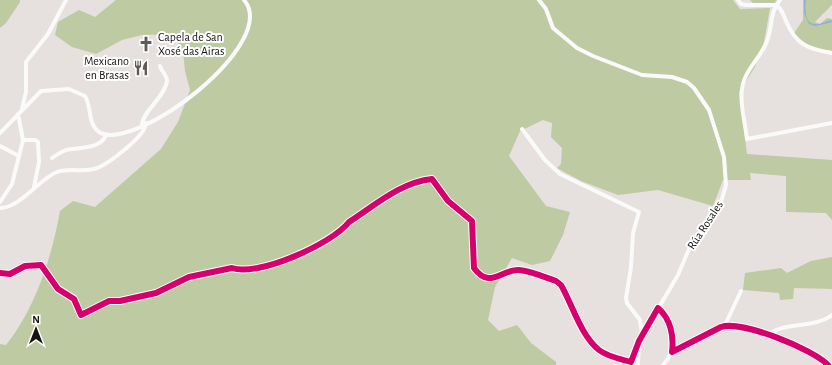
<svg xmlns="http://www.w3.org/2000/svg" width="832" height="365" font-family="'Alegreya Sans',sans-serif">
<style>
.forest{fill:#bdcaa2}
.water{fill:#91aed6}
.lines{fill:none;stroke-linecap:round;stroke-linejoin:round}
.minor{stroke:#fbfafa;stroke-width:4}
.cycleway-casing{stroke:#fff;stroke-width:8}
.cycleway{stroke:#d6006c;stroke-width:6}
.labels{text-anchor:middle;stroke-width:4;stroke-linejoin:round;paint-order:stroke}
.poi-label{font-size:12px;fill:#171312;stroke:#fff;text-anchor:start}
.street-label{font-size:12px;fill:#171312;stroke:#fff}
</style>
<rect width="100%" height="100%" fill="#e6e0de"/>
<path class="forest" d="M0,0H20V2L6,23L0,28Z
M116,0H733L740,9L770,8L764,42L755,67L739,92L747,154L832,160V220L826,213L786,212V176L750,173L751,180H723L713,206L658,190L618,195L581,181L557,168L561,164L562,148L551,137L552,123L543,120L520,131L509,156L546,206L570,212L563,235L550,261L532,265L512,258L495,287L488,320L499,331L517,325L531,343L556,362V365H0V344L6,345C35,309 52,257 60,211L73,201L95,207L161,149L178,122L190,90L185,71L183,50L172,34L142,35L122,40L96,54L72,47L55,35L58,22L79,10L95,17Z
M750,0H777L774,3H753Z
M803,0H832V5L815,22L820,24L827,18L832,19V51C814,48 806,47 794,33L803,20Z
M832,257V289L794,288L793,299L780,300L779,293L743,290L745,273L781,268L787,273L811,261Z"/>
<path class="water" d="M804,0H806C805,7 804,24 815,24C820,25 826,21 831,20L832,22L816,26L809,24L804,13Z"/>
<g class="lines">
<path class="minor" d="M539,0L546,9L553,28L577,48L593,56L642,75L672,77L687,82L694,88L709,110L724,157L726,185L721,202L705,227L692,242L678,275L639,341L630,365
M738,0L741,4L746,5H776C782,9 783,14 786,21C796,45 808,49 832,53
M780,0C769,14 773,25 767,41C762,55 751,64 745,78C737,96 745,120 747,139L832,123
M22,109L26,92V62L48,34L66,0
M18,114L23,140L19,156
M142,125C142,112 165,97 167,81C167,75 161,71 160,66
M522,129L545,160L560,174L639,212L633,233L631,267L626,298L627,303L640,320L642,334
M0,133L41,91L69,89L85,96C92,107 87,123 99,132C134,154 281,43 244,0
M23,140H35L38,142L39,162L34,187
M0,146L19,156L12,184L0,202
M52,158C56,155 61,152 66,150C79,147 100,150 106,135
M0,208C20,208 39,179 57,172C68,168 82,172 94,169C106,166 146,136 146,123
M474,268L485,277H495L517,270L556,281L561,285C572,304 581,336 599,350C608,357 621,359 631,362
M658,308C669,317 676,338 672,352C670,356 666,361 663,365
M725,325L741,291
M768,335C785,321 814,329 832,315
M672,352L721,327C741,320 813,349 828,365
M638,365L639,344"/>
<g class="cycleway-casing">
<path id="cycleway" d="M0,273L10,274L25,266L41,265L58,289L74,299L81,315L109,301H120L156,293L189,277L232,268C258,277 332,244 349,222C374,206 401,182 432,179L448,201L472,221L474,268C490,290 501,269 519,270C531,271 544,277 556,281L561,285C572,304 581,336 599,350C608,357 621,359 631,362L639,341L658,308C671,319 674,337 672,352
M672,352L721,327C741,320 813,349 828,365"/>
</g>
<use href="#cycleway" class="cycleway"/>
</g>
<defs>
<g id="church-bare" transform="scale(1.2)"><path d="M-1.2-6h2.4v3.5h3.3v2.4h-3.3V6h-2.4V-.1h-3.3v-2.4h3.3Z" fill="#5f5b59" stroke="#fff" stroke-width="2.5" paint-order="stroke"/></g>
<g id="restaurant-bare" transform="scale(1.2)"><path d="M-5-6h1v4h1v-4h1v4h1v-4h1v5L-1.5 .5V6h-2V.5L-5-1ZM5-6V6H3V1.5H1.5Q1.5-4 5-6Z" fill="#5f5b59" stroke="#fff" stroke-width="2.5" paint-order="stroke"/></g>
</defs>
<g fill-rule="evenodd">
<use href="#church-bare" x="146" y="44"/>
<use href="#restaurant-bare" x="141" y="68"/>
</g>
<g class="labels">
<g class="poi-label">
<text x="158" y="41">Capela de San<tspan x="158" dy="14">Xosé das Airas</tspan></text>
<text x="129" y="65" text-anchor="end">Mexicano<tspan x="129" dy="14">en Brasas</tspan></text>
</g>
<g class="street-label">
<text transform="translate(705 225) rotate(-57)" y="4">Rúa Rosales</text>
</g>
</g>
<g transform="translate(36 329)" stroke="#ffffff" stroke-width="3" paint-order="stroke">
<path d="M0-3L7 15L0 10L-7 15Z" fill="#171312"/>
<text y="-6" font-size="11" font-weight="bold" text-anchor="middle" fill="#171312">N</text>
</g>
</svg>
